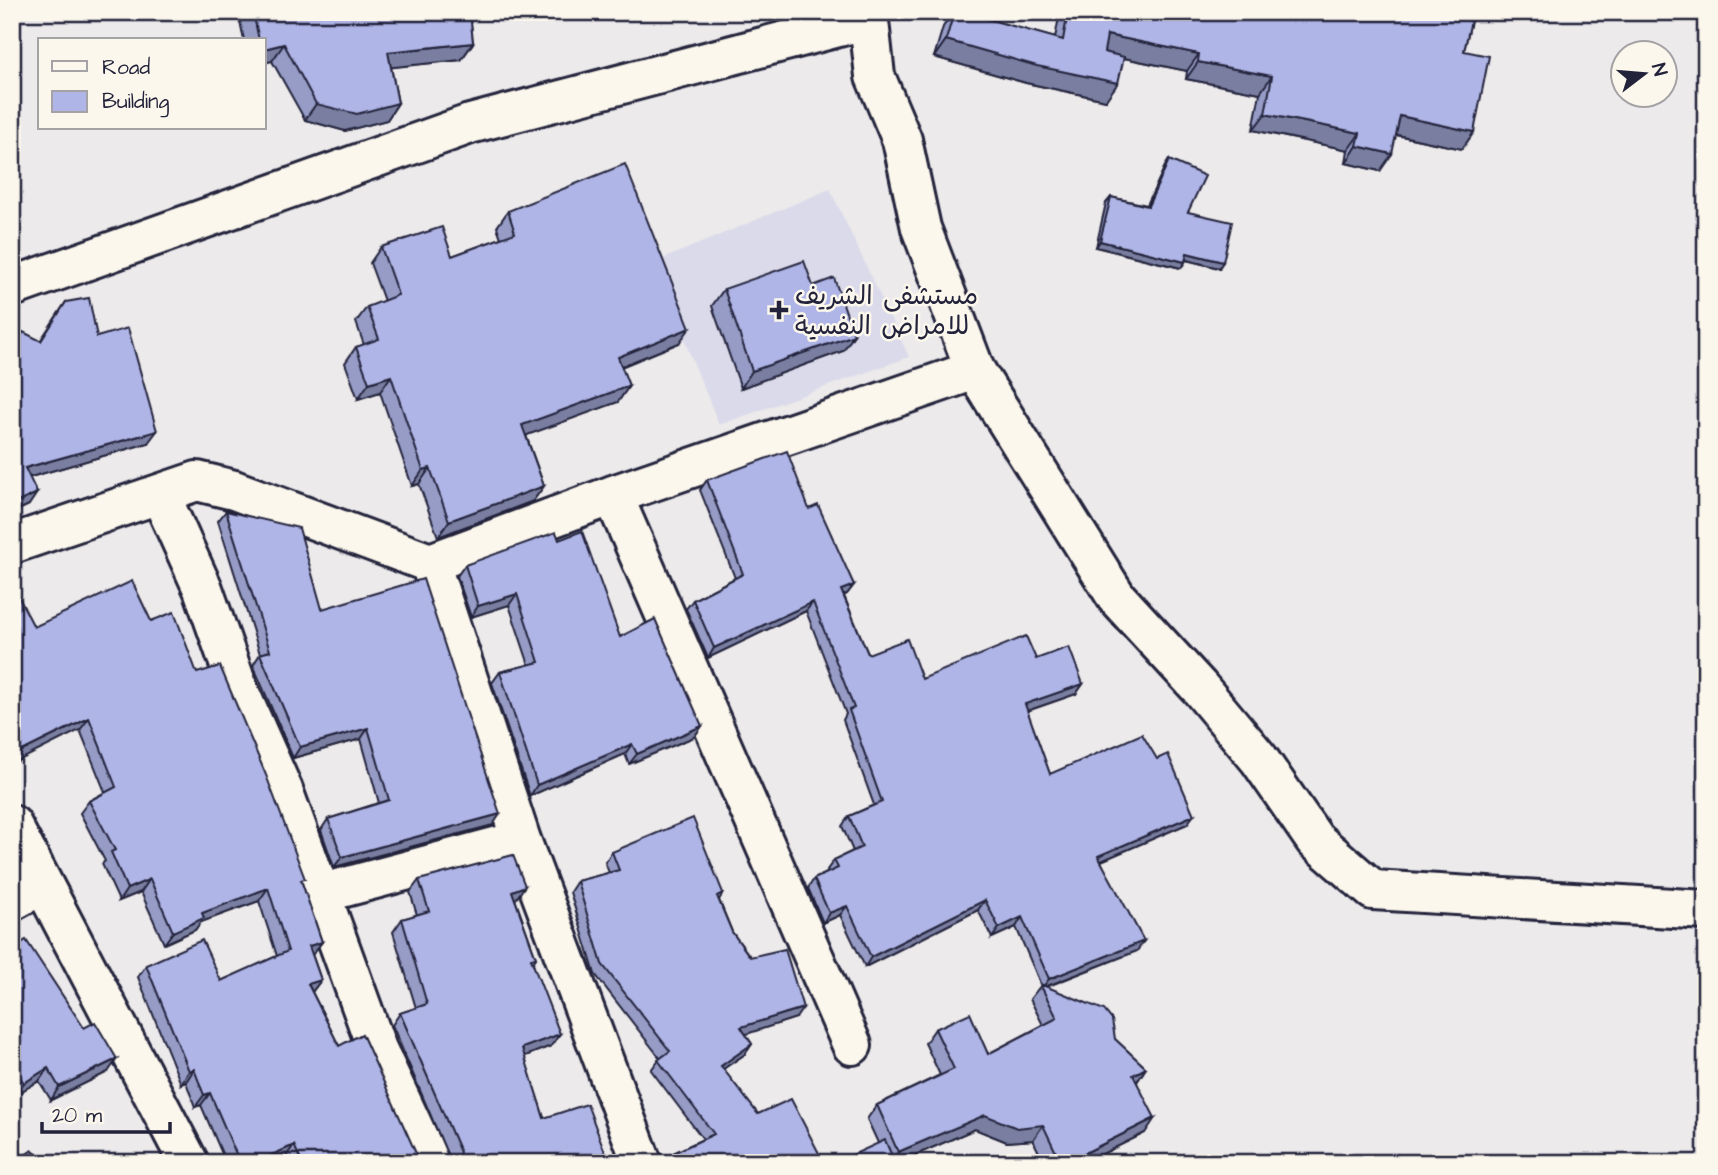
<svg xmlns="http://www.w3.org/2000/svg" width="1718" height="1175" font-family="'Architects Daughter','Playpen Sans Arabic',sans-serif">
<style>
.built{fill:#dadaea}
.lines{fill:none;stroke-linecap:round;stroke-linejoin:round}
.minor-casing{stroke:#22223b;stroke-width:44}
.minor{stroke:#fbf7ec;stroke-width:38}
.wall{fill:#969cc6;stroke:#22223b;stroke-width:2}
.shaded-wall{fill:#7a7fa1;stroke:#22223b;stroke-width:2}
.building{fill:#afb5e6;stroke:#22223b;stroke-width:2}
.poi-dot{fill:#22223b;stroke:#fbf7ec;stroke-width:2.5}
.labels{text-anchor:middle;stroke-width:5;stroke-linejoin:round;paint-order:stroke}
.poi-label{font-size:26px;fill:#22223b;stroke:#fbf7ec;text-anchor:start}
</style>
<rect width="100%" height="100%" fill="#eceaeb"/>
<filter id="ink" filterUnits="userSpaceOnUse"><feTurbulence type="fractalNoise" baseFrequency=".0143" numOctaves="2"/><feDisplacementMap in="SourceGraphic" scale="14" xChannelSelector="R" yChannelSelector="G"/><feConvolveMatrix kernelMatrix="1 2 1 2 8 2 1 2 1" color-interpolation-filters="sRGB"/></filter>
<g filter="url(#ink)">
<path class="built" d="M830,189L909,357L719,425L653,263Z"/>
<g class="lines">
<g class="minor-casing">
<path id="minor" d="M868,12L875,76L902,140L921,228L975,370L1117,598L1199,687L1259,759L1315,840L1373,890L1706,910
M12,287L470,124L869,19
M160,494L203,589L239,691L283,790L377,1049L430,1163
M613,495L852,1045
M12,544L197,481L234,490L430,563L613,495L975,370
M430,563L521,840L642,1163
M12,825L189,1163
M319,894L521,840
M12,901L41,885"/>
</g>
<use href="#minor" class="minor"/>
</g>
<path class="wall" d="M238,12H470L473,43L461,60L391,67L398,103L387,120L345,131L305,120L272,61L264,40H244Z
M953,12H962L1055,38L1060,12H1473L1464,51L1474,132L1462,149L1396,135L1380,171L1346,163L1348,150L1253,130L1260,93L1186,79L1187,71L1124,58L1106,100L1026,83L934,57L943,27Z
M1169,160L1188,212L1219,268L1186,260L1181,268L1096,247L1106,203L1111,197L1147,205L1165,166Z
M508,211L679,343L621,367L629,386L618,402L526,435L544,486L533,501L438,537L419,484L412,486L380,392L358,399L345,363L356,347L364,345L356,322L367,307L384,301L370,263L381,247L452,256L501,238L497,227Z
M813,286L843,351L741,388L712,306L724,289Z
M66,302L97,337L148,443L30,477L29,505L12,513V348L23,332L40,341Z
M707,480L809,509L854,585L847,594L844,596L868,654L922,679L1036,659L1083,684L1076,694L1027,711L1050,774L1187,824L1101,861L1137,951L1046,987L1115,1039L1146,1068L1137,1082L1145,1133L1084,1163H1044L1033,1140L1007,1142L975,1129L897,1163L878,1143L867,1119L877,1105L940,1075L925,1043L935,1029L988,1054L1043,1025L1030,999L1041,985L1016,927L992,938L978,910L865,967L840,915L823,923L808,888L814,879L829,872L827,870L834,860L853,851L842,826L849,816L874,805L843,720L846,714L806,611L708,658L686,609L693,600L735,578L700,490Z
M226,511L322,609L493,825L334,867L321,830L328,819L379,803L361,739L293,758L253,665L260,654L218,521Z
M559,540L620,637L702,726L694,737L629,764L625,754L530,796L492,683L500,672L529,665L509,605L471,617L457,576L465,565Z
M151,621L197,673L302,883L322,942L312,954L321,980L312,992L339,1046L421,1163H288L285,1158L273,1163H226L201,1105L195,1107L186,1082L181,1084L138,977L146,965L221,981L277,956L259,901L201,922L195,930L164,944L141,892L119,901L102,864L105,861L80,813L89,801L105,792L80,730L34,627Z
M612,852L723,893L719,900L732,932L796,1018L745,1034L752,1044L745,1054L723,1069L758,1114L824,1163H664L671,1154L703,1139L651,1070L660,1058L595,974L570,892L577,881L609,873L605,862Z
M419,880L516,899H515L536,958L533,963L551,1046L524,1056L544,1118L609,1163H451L392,1025L400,1013L416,1008L393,932L402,919L417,915L410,892Z
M12,949L108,1072L51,1100L39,1081L15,1095L12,1090Z"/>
<path class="shaded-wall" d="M1107,35L1199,54L1187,71L1095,52Z
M946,40L1118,83L1106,100L1026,83L934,57Z
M473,43L461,60L376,69L388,52Z
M284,44L272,61L264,63V49Z
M1198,62L1272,76L1260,93L1186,79Z
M398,103L387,120L345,131L305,120L316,104Z
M1265,114L1360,133L1348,150L1253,130Z
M1400,116L1474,132L1462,149L1388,133Z
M1357,146L1392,154L1380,171L1346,163Z
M1100,241L1185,262L1181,268L1096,247Z
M1187,253L1223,262L1219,268L1183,259Z
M690,328L679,343L607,372L618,357Z
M854,335L843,351L741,388L752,371Z
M391,376L380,392L358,399L369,383Z
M629,386L618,402L511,441L522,425Z
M157,431L148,443L17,481L25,468Z
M430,468L419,484L412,486L423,470Z
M544,486L533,501L438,537L449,521Z
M37,493L29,505L12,513V505Z
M854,585L847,594L834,599L841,590Z
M517,594L509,605L471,617L478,606Z
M813,602L806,611L708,658L714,648Z
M1083,684L1076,694L1018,714L1025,704Z
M89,718L80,730L12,764V756Z
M702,726L694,737L629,764L637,754Z
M368,728L361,739L293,758L300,747Z
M632,744L625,754L530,796L537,785Z
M500,814L493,825L334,867L342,857Z
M1194,815L1187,824L1092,865L1098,856Z
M150,879L141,892L119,901L127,889Z
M525,886L516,899L503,904L512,891Z
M268,888L259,901L201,922L195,930L164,944L173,932L202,913Z
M985,900L978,910L865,967L871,957Z
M847,906L840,915L823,923L829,913Z
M1022,917L1016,927L992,938L999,928Z
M1144,941L1137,951L1042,988L1049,979Z
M322,942L313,954L301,958L309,946Z
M321,980L312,992L308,984Z
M803,1008L796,1018L734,1038L741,1027Z
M560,1034L551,1046L513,1061L522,1048Z
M752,1044L745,1054L713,1076L721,1066Z
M117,1059L108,1072L51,1100L59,1087Z
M48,1068L39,1081L15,1095L24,1083Z
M1146,1068L1136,1083L1133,1075Z
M194,1069L186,1082L181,1084L189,1071Z
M210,1093L201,1105L195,1107L204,1095Z
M985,1115L1043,1125L1033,1140L1007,1142L975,1129L897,1163H891L898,1152Z
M1155,1118L1145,1133L1084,1163H1065Z
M294,1145L285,1158L273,1163H254Z"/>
<path class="building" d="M253,12H470L473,43L388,52L398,103L357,114L316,104L284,44L264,49V40H259Z
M954,12H962L1063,40L1068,12H1473L1464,51L1489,56L1474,132L1400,116L1392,154L1357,146L1360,133L1265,114L1272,76L1198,62L1199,54L1107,35L1104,52L1124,57L1118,83L1037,66L946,40Z
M1169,160L1205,176L1188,212L1232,222L1223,262L1187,253L1185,262L1100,241L1111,197L1148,206Z
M625,164L690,328L618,357L629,386L522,425L544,486L449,521L430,468L423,470L391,376L369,383L356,347L379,339L367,307L398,295L381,247L442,227L452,256L515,233L508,211Z
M804,261L813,286L834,278L854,335L752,371L724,289Z
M89,298L97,337L128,328L157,431L25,468L37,493L12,505V352L23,332L41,341L66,302Z
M787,451L809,509L818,505L854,585L841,590L868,654L907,639L922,679L1026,636L1036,659L1069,647L1083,684L1025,704L1050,774L1142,734L1157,759L1168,754L1194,815L1098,856L1144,941L1049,979L1022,917L999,928L985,900L871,957L847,906L829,913L814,879L838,868L834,860L862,847L849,816L882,802L849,710L854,708L813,602L714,648L693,600L743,574L707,480Z
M226,511L299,528L322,609L423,579L500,814L342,857L328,819L389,800L368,728L300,747L260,654L270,651Z
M582,531L620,637L655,619L702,726L637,754L632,744L537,785L500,672L539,662L517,594L478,606L465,565L556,532L559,540Z
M132,581L151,621L174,612L197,673L220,666L266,775L305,879L301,880L322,942L309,946L321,980L308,984L339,1046L362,1034L419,1160L421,1163H302L294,1145L254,1163H240L210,1093L204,1095L194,1069L189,1071L146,965L202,940L221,981L288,951L268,888L202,913L204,918L173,932L150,879L127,889L111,852L115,850L89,801L116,787L89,718L12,756V584L34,627Z
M693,818L723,893L717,896L732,932L750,957L785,949L803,1008L741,1027L752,1044L721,1066L758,1114L791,1099L824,1163H666L671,1154L714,1134L658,1060L670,1051L602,964L577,881L619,870L612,852Z
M513,855L525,886L512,891L536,958L531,959L560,1034L522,1048L544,1118L587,1104L609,1163H456L460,1152L400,1013L427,1004L402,919L429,911L419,880Z
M26,940L84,1028L95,1022L117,1059L59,1087L48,1068L24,1083L12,1065V949Z
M1040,984L1104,1010L1112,1020L1115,1039L1146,1068L1133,1075L1155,1118L1065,1163H1061L1043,1125L1017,1128L985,1115L898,1152L877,1105L954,1069L935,1029L970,1013L988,1054L1057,1018Z
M885,1140L895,1163H835Z
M12,1149L20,1159L32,1150L46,1163H12Z"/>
</g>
<path class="poi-dot" d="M775.5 299.5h7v7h7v7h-7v7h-7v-7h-7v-7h7z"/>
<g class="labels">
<g class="poi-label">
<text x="795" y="304">مستشفى الشريف<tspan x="795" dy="30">للامراض النفسية</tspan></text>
</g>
</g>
<rect width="1718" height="1175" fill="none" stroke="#fbf7ec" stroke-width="42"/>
<rect x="21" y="21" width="1676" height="1133" fill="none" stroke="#22223b" stroke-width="2.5" filter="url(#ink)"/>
<rect x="38" y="38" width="228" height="91" fill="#fbf7ec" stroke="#a4a2a5" stroke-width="2"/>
<rect x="52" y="61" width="35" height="10" fill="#fbf7ec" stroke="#a4a2a5" stroke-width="2"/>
<text x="102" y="74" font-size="21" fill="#22223b">Road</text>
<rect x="52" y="91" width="35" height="21" fill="#afb5e6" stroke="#a4a2a5" stroke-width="2"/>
<text x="102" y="108" font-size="21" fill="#22223b">Building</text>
<g transform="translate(1644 74) rotate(74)"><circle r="33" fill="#fbf7ec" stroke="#a4a2a5" stroke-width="2"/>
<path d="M0-5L12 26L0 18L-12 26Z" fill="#22223b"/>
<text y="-10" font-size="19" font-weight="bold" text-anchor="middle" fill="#22223b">N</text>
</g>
<path d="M42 1122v10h128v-10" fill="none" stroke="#22223b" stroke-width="3.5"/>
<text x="52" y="1122" font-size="21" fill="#22223b" stroke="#fbf7ec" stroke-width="5" paint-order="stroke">20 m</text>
</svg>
